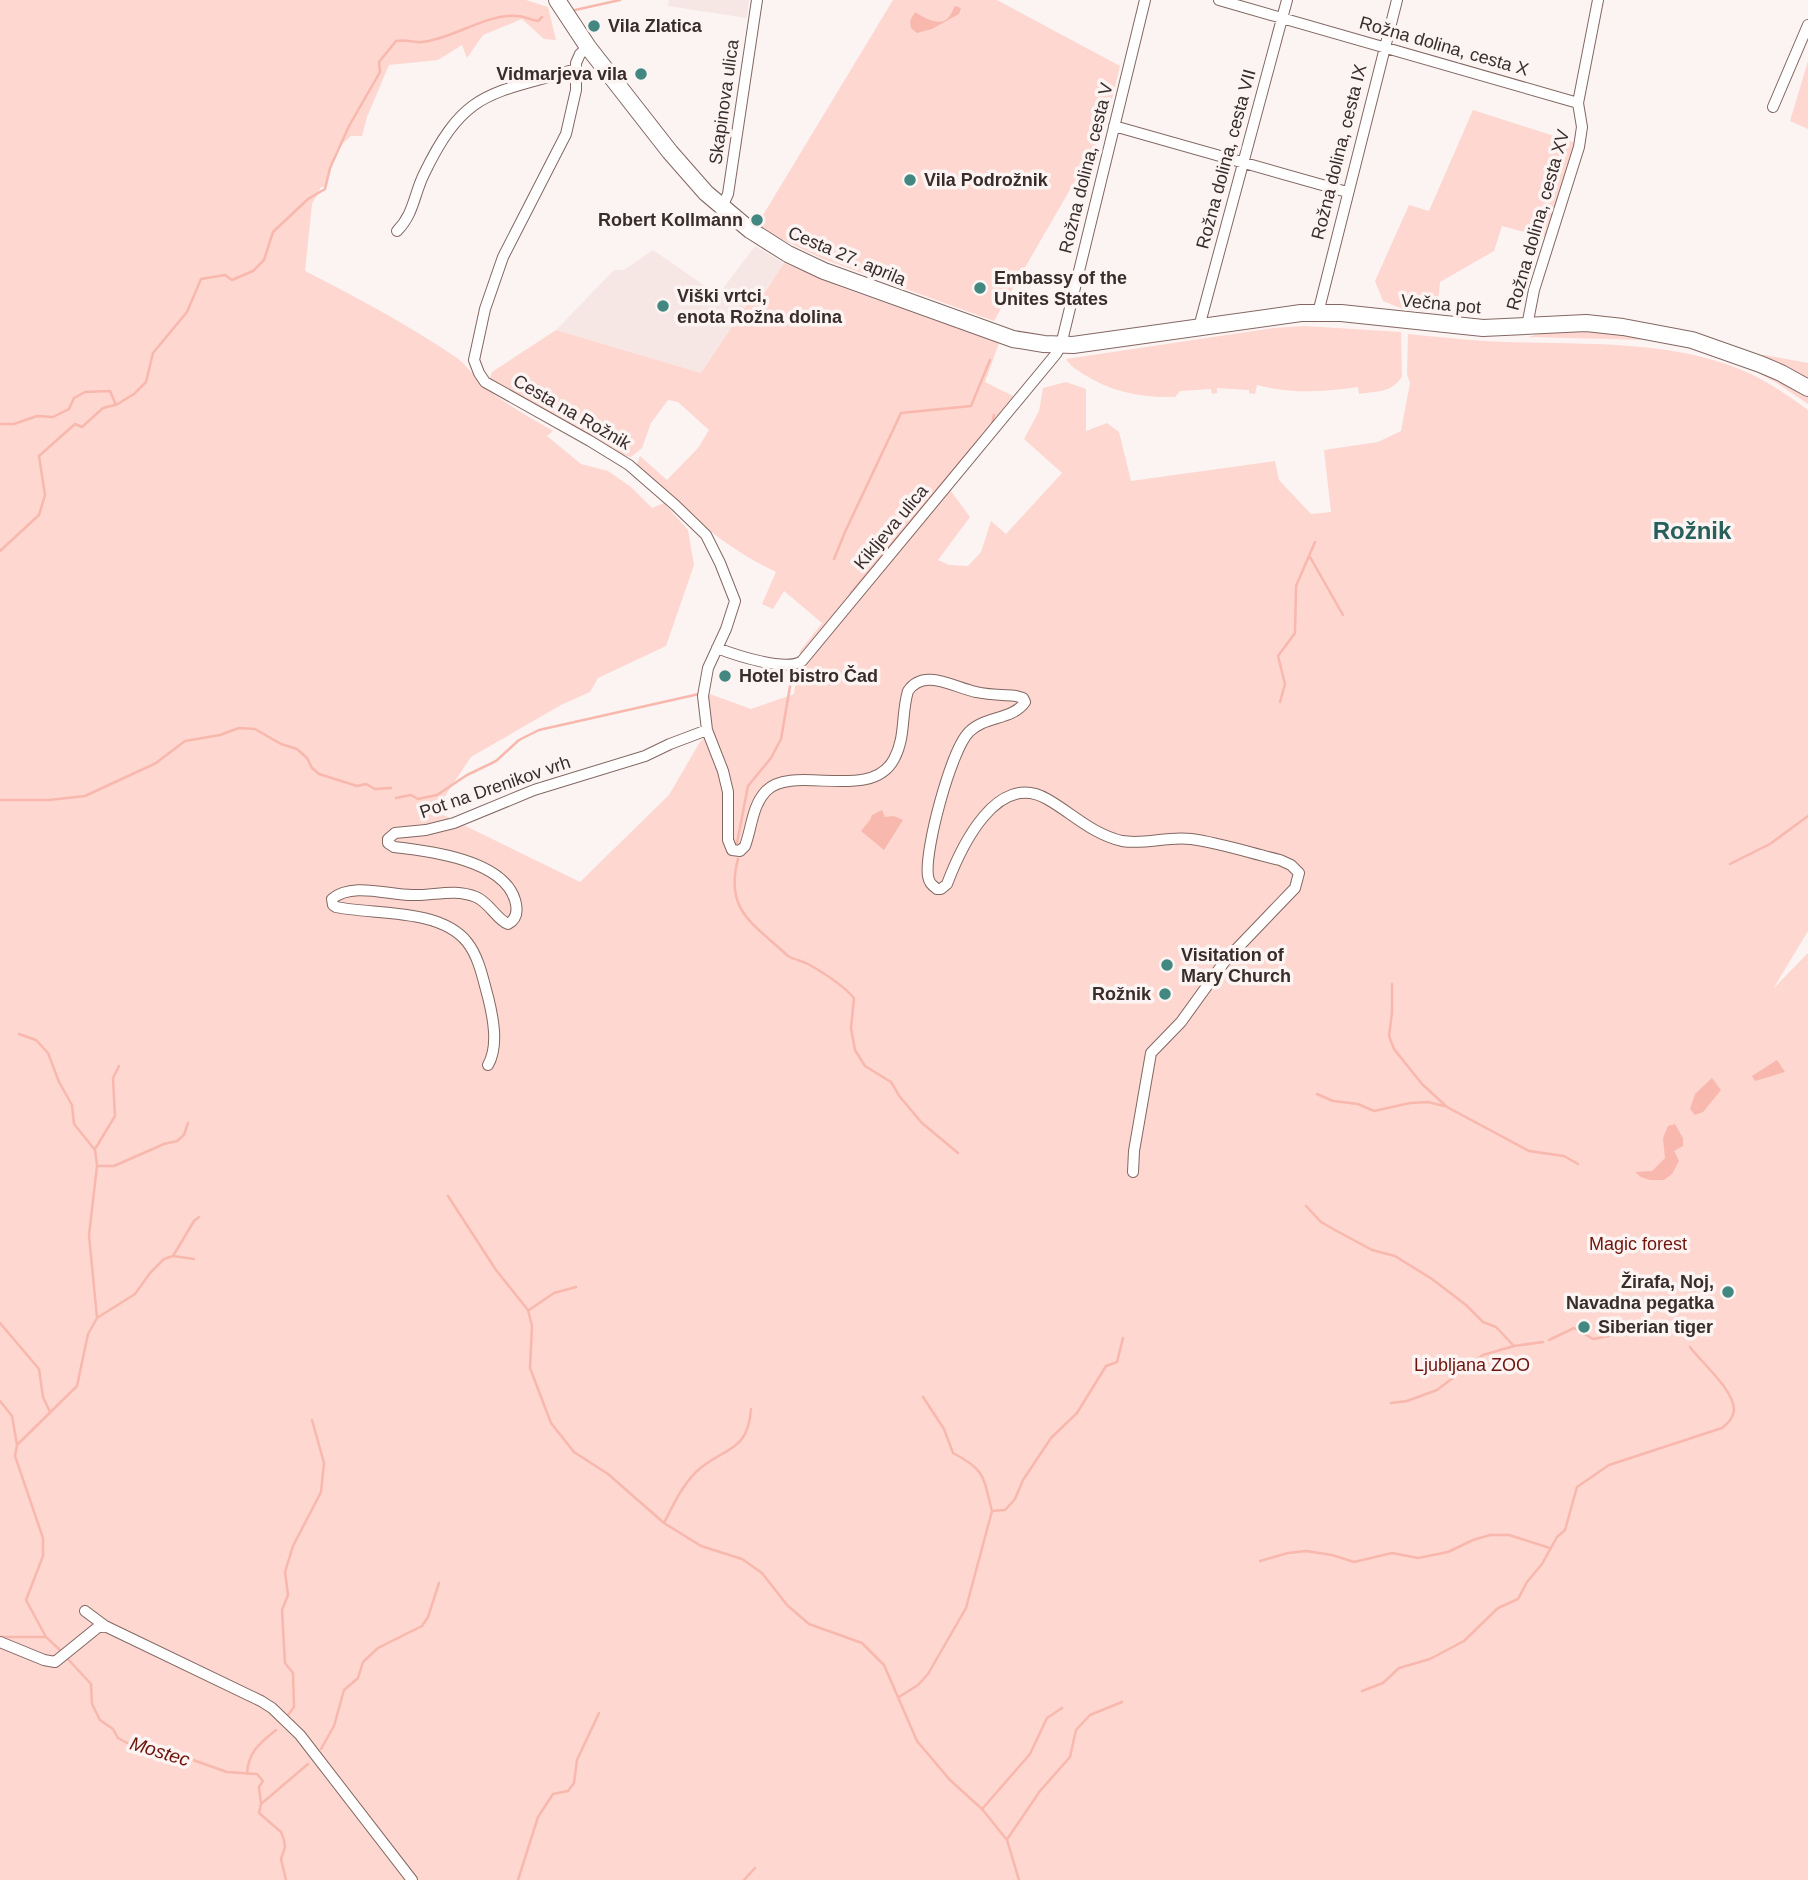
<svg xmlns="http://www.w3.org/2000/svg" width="1808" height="1880" font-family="Helvetica,sans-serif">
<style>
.built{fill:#f7e7e4}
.green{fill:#fdd7d0}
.water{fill:#f8b8ad}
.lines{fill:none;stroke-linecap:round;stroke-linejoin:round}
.stream{stroke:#f8b8ad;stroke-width:2.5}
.minor-casing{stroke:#836762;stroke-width:12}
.secondary-casing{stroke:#836762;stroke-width:18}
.minor{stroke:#fff;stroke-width:10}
.secondary{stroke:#fff;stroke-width:16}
.poi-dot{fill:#428881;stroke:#fbf4f3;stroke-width:2.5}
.labels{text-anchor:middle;stroke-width:7;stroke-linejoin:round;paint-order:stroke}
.poi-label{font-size:18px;font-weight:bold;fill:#392d2b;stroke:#fbf4f3;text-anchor:start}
.street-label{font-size:18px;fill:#392d2b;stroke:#fbf4f3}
.park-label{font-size:18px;fill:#6f140d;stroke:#fbf4f3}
.water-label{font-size:19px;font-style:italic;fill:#6e130c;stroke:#fbf4f3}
.district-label{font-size:24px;font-weight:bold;fill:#27605a;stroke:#fbf4f3}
</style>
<rect width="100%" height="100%" fill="#fbf4f3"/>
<path class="built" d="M669,0H749L747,18L668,6Z
M755,246L784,263L758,301L752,297L701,373L556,330L614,270H624L653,250L718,295Z"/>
<path class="green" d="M0,0H526L548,7L556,40L544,39L522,19L483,35L467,58L462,45L438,60L389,65L367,117L362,136H351L336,150L326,187H321L312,204L305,271C356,297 407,324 454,356C466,364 472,374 481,383C501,402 529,417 553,431L547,436L581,464L608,471L631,487L652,508L664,503L688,530L694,565L666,646L598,678L590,692L561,705L471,757L435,811L580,882L669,795L700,742L711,731L707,693L751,709L794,694L800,651L822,623L784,591L773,609L762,604L776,572C722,547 680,506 636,467L640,456L667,480L698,448L709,430L678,402L668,400L651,423L642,448L631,457L618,454L597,439L489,380L492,372L556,330L701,373L752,297L759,301L784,263L846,289L999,343L985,382L1013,396L945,483L970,517L938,560L949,565L968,566L981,552L991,521L1006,534L1062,473L1024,439L1039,411L1043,388L1066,382L1086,389V431L1107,423L1119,432L1131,481L1275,461L1279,480L1311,514L1331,512L1324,450L1378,442L1401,431L1410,383L1407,374L1408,334C1440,337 1473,341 1505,342C1589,345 1676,339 1753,375C1773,385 1790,397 1808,410V931L1773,989L1808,953V1880H0Z
M893,0H997L1120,66L1104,131L994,321L823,259L758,228L760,220Z
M1808,61V129L1790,121Z
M1473,110L1576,143L1547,238L1502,226L1494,251L1440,282L1437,313L1403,309L1383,301L1375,281L1409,205L1429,211Z
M1304,326L1401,332L1402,376C1393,393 1376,391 1359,394L1358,387C1324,392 1291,394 1257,385L1255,394L1249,393V390L1217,388V393L1212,394L1211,389L1180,391L1175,397C1141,398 1112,392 1083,374C1076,369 1070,366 1066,359L1273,328Z
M1551,328C1611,327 1669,337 1725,355L1722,357L1684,346L1648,340L1528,337L1543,333L1544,329Z
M1765,355L1808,363V383L1755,356Z
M1731,358L1808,394V404L1777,383Z"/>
<path class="water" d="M955,6L961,8L959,14L932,29L917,33L911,28L910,21L915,12C923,17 940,28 949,17C952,13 953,9 955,6Z
M882,810L885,817L894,816L903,820L884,850L861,831L870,820L872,815Z
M1777,1060L1785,1072L1755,1081L1752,1076Z
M1712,1078L1721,1090L1703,1112L1695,1115L1690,1109L1695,1094Z
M1675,1124L1683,1138V1146L1674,1151L1679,1161L1672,1174L1664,1180H1650L1641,1177L1635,1172L1652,1171L1665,1158L1663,1138L1668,1126Z"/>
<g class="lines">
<path class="stream" d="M575,10L620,0
M0,424H14L37,416L53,417L69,409L74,398L85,392L110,391L116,405L134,394L146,382L153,353L187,312L201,279L225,275L232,280L253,271L264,260L273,232L308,199L325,189L330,168L349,126L380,72L379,62L396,41C408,39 414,43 422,42C453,39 487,13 517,16C524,16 530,20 538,21L542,17
M992,424L994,415
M0,551L39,515L45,495L39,456L75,424L82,427L103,408L115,405
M1310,557L1343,615
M834,559L845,532L901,413L971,406L990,360
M851,593L981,437
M1280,702L1285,684L1278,656L1295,633L1296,586L1315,542
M396,798L411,795L418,799L437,795L467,775L496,761L519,740L539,730L699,694
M0,800H49L85,796L156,763L185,741L220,735L239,728L255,729L281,744L297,749L307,758L312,768L319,774L357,786L366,784L375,789L391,788
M737,843L748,786L771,758L781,739L793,669
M738,859C724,911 754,924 788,956C795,960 802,961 808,964C824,973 842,984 854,998L851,1028L855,1050L865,1066L891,1082L900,1097L922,1123L958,1153
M1730,864L1770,844L1808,816
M1392,984V1013L1389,1036L1394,1049L1422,1084L1447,1107L1529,1151L1564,1156L1578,1164
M19,1034L36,1040L48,1053L59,1082L72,1105L74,1124L95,1150L97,1165
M1317,1094L1333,1101L1358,1104L1374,1111L1410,1103L1428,1102L1444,1106
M95,1149L115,1116L113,1078L119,1066
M448,1196L496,1270L528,1310L532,1326L530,1368L551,1423L574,1452L608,1474L664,1523L701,1546L742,1559L762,1573L787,1605L809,1624L862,1643L884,1665L917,1741L950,1780L982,1809L1007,1840L1019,1880
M1306,1206L1321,1222L1335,1230L1372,1250L1395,1256L1432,1279L1466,1305L1483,1322L1496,1327L1514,1346
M173,1256L194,1221L199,1217
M529,1310L554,1293L576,1287
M97,1318L89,1235L97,1166H114L164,1144L177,1141L184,1135L188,1123
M0,1323L39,1369L43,1397L50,1412
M1549,1340L1574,1328L1593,1339L1641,1330
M923,1397L944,1429L953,1453C986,1470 983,1477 992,1511
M0,1401L12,1416L17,1445
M1391,1403L1407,1401L1437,1390L1483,1355L1514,1346L1543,1342
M664,1523C673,1505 682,1486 696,1472C722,1447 748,1454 751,1409
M1260,1561L1288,1553L1306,1551L1332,1555L1354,1562L1392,1553L1418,1558L1448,1552L1473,1540L1490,1535H1509L1550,1548
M0,1637H46L61,1651
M46,1637L26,1600L43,1556V1538L15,1456L17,1445L77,1386L88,1334L97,1318L135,1294L150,1273L164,1259L173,1256L194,1259
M65,1656L91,1684L92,1704L100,1720L113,1729L118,1738L127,1743L159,1748L227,1772L257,1774L263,1781L259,1787L261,1804L259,1813L281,1832L284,1840L285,1847L281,1859L286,1880
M1362,1691L1383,1683L1399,1668L1430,1659L1464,1641L1498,1608L1518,1599L1527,1582L1542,1564L1557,1537L1565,1530L1577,1487L1609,1465L1722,1428C1728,1423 1733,1419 1734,1410C1734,1390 1701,1362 1690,1347
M899,1697L918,1685L928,1674L966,1608L992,1511L1005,1510L1015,1499L1023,1480L1051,1438L1077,1413L1106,1366L1117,1362L1123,1338
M288,1715L294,1707L293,1673L285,1663L282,1610L288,1595L285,1572L293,1546L321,1492L324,1463L312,1420
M321,1749L334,1726L344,1690L358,1678L363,1662L378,1648L422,1626L428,1617L439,1583
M247,1774C248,1752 260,1743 276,1730
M261,1804L308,1764
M983,1808L1030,1754L1047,1718L1062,1708
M1008,1838L1040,1791L1070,1757L1076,1730L1090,1715L1122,1702
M518,1880L538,1817L553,1794L568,1791L574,1783L577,1760L599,1713
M744,1880L755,1868"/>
<g class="minor-casing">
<path id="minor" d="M1219,0L1578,103
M588,47L580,54L576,63V90L566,134L503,257L485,309L474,360L479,373L485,382L590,441L629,465L675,505L706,535L720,563L735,601L726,629L708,668L703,696L707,730L723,771L728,792V840L732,850L740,851L745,846C752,827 752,806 766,791C793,763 871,803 894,759C906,737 901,714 908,691C924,667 955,688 976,692C989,695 1003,695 1016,696L1023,698L1025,702C1013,720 984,716 969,732C951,750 924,851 928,876C929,883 932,885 937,889H941L947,884C961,847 997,770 1047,799C1072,813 1092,834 1122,841C1145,845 1167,836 1191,839C1221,843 1250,853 1280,860L1291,865L1299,873L1295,888L1225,961L1181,1022L1151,1053L1134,1151L1133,1172
M1773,107L1808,25
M1114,126L1347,192
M722,207L728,194L757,0
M397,231C414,214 414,194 424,174C466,87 492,95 576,69
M1318,313L1397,0
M1527,326L1534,290L1579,147L1582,127L1578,103L1598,0
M1199,327L1287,0
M717,648C735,655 786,672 802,661L1056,354L1061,345L1145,0
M488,1065C499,1046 493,1017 488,997C483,979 479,957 467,942C440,908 374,915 336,907L333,905L332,899C352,882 388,895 412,895C434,896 454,888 476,897C490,903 496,919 508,924C517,919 518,910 515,900C503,860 430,851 394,847L388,843V839L395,833L426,830L454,823L534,790L645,756L670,744L707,730
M85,1611L105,1626
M0,1642L44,1660L55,1662L97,1628L105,1626L261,1701L272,1708L300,1735L412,1880"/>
</g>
<g class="secondary-casing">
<path id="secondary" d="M557,0L588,47L670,152L706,193L750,230L788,254L824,271L1013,339L1044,344L1073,345L1301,313H1341L1483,328L1586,323L1623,327L1692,340L1760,364L1781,373L1808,388"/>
</g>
<use href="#minor" class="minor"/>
<use href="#secondary" class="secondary"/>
</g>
<g class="poi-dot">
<circle cx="594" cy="26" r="7"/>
<circle cx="641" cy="74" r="7"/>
<circle cx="910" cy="180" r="7"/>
<circle cx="757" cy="220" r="7"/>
<circle cx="980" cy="288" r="7"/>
<circle cx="663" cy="306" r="7"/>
<circle cx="725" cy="676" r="7"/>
<circle cx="1167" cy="965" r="7"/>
<circle cx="1165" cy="994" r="7"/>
<circle cx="1728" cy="1292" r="7"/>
<circle cx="1584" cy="1327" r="7"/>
</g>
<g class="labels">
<g class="poi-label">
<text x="608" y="32">Vila Zlatica</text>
<text x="627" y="80" text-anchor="end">Vidmarjeva vila</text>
<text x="924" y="186">Vila Podrožnik</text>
<text x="743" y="226" text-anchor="end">Robert Kollmann</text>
<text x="994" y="284">Embassy of the<tspan x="994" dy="21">Unites States</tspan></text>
<text x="677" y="302">Viški vrtci,<tspan x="677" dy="21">enota Rožna dolina</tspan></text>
<text x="739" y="682">Hotel bistro Čad</text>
<text x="1181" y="961">Visitation of<tspan x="1181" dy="21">Mary Church</tspan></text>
<text x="1151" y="1000" text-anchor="end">Rožnik</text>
<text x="1714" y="1288" text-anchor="end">Žirafa, Noj,<tspan x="1714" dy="21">Navadna pegatka</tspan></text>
<text x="1598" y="1333">Siberian tiger</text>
</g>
<g class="street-label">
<text transform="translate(1444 46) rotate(16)" y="6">Rožna dolina, cesta X</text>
<text transform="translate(724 102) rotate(-82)" y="6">Skapinova ulica</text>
<text transform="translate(1339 152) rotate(-76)" y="6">Rožna dolina, cesta IX</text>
<text transform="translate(1226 159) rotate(-75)" y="6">Rožna dolina, cesta VII</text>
<text transform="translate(1086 168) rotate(-76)" y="6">Rožna dolina, cesta V</text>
<text transform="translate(1538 220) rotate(-74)" y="6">Rožna dolina, cesta XV</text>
<text transform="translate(847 256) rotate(23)" y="6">Cesta 27. aprila</text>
<text transform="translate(1441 304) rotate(5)" y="6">Večna pot</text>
<text transform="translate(572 412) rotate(30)" y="6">Cesta na Rožnik</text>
<text transform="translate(891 527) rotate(-50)" y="6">Kikljeva ulica</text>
<text transform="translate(495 787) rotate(-19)" y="6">Pot na Drenikov vrh</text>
</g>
<g class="park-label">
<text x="1638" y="1250">Magic forest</text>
<text x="1472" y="1371">Ljubljana ZOO</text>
</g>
<g class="water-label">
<text transform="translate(160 1751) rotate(17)" y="7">Mostec</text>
</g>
<g class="district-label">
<text x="1692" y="539">Rožnik</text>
</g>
</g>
</svg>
